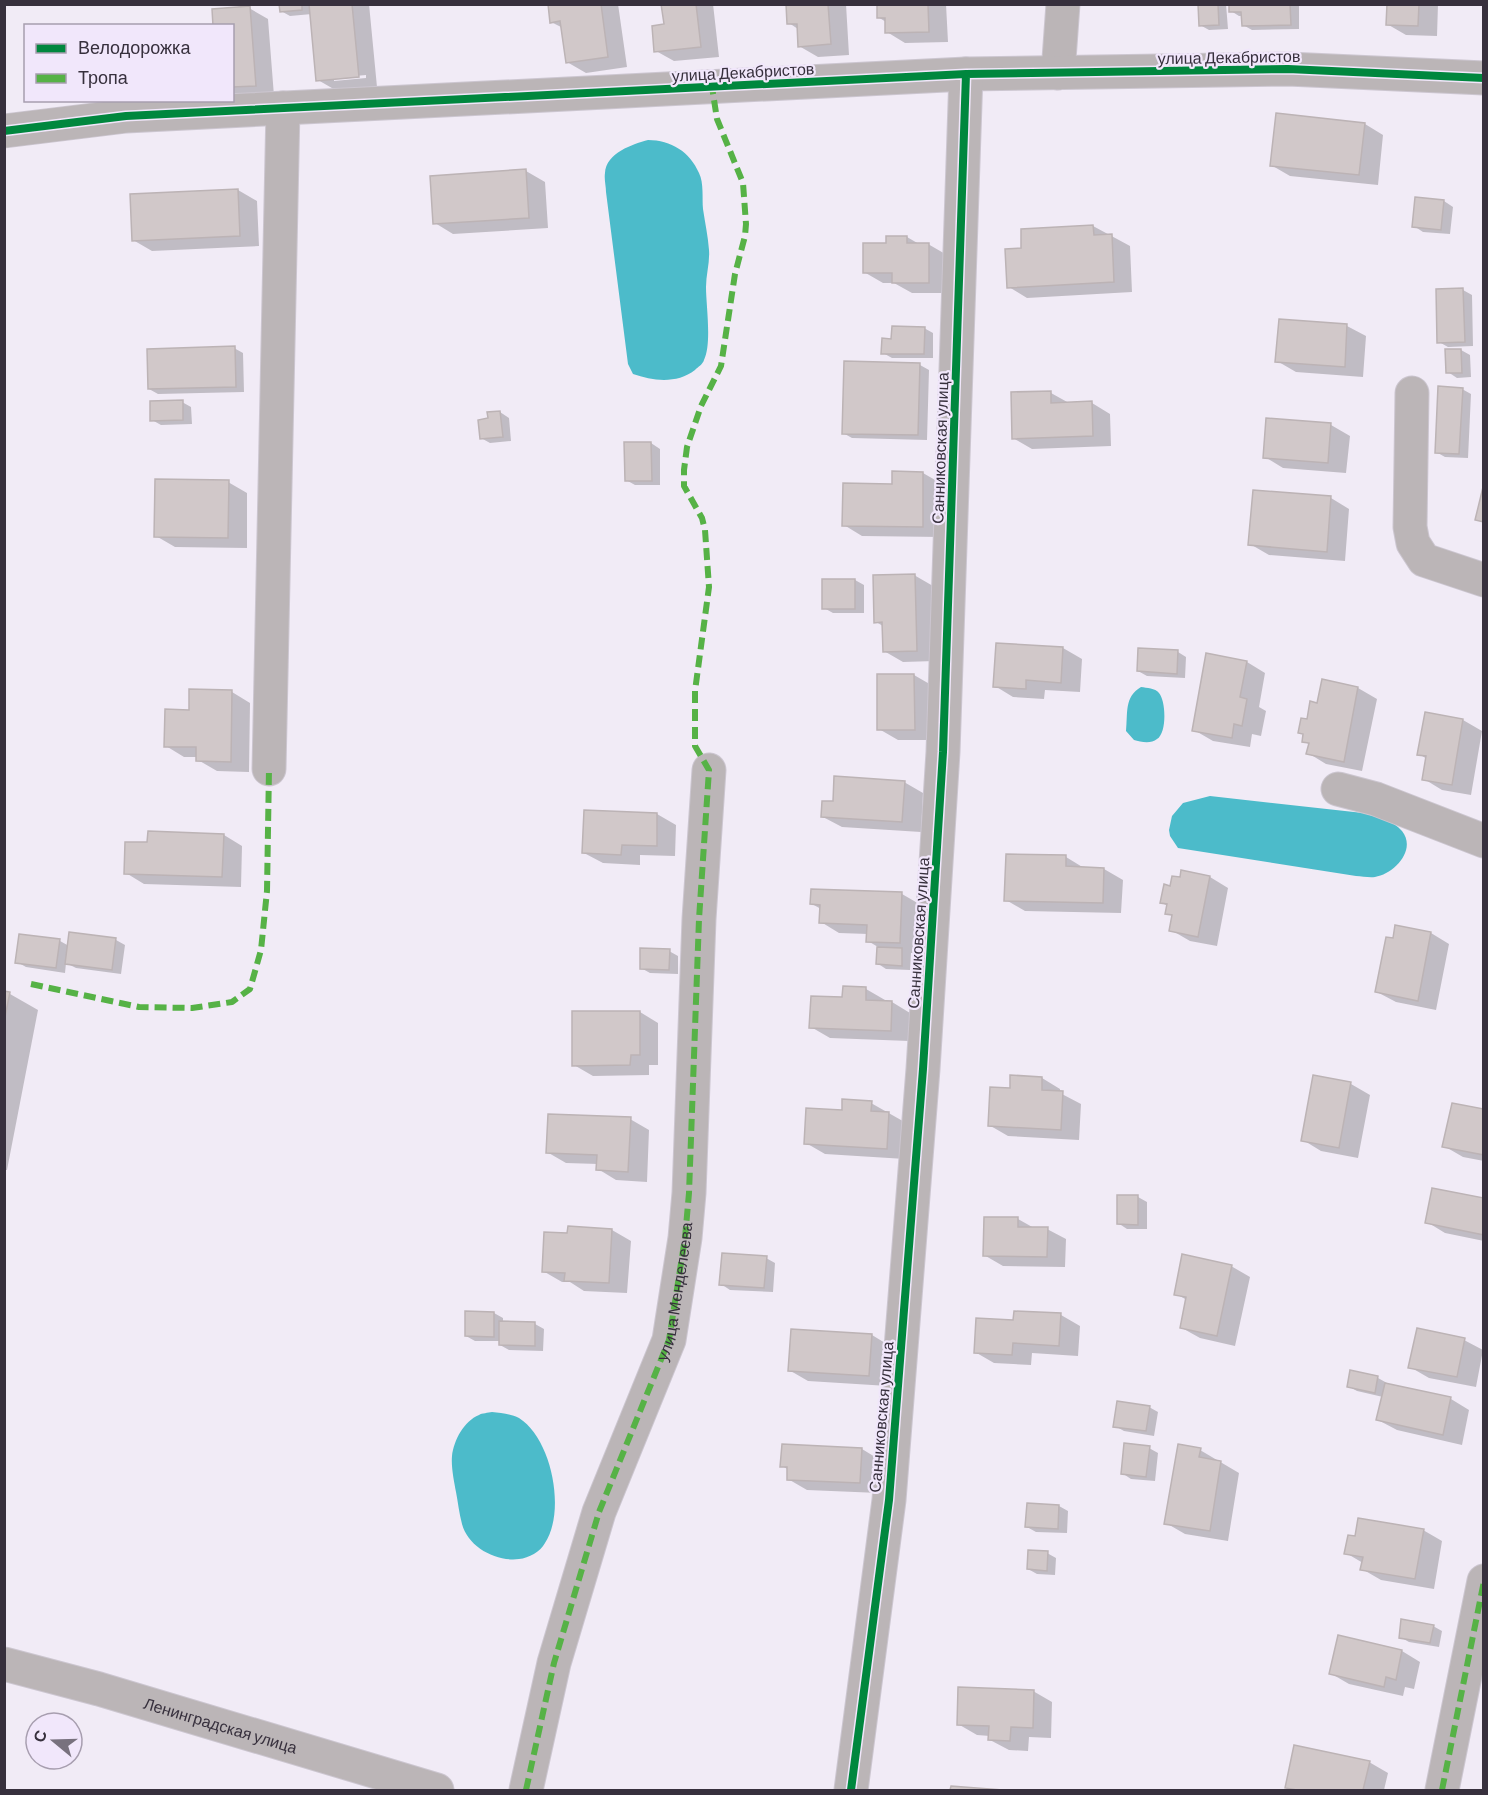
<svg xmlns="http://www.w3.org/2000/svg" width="1488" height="1795" font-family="Barlow,sans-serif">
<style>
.water{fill:#4cbbca}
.shadow{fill:#0003;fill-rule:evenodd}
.building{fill:#d1c8c9;stroke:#bcb3b5;stroke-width:1.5}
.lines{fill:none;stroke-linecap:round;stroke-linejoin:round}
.minor-casing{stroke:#ccc6d0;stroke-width:35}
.minor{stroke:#bbb5b7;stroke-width:33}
.quiet{stroke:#56b246;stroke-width:6;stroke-dasharray:12 6;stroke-linecap:butt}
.cycleway-casing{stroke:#f1e7fb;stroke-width:11}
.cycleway{stroke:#00873e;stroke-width:8}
.labels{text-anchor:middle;stroke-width:4.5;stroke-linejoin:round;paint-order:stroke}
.street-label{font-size:16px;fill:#37303d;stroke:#f1e7fb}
</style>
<rect width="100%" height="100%" fill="#f1ebf6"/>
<path class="water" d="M648,140C671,140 690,152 699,173C704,183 702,198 703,209C705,223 708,236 709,250C710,262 706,275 706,287C706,305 712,344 704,360C703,364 698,367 695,370C677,384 653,381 633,374L628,364L606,192C606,186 604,179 605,173C606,153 633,144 648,140Z
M1141,687C1147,688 1155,688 1159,693C1166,701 1167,733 1157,739C1151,744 1141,742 1134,740L1126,731C1128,713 1124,697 1141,687Z
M1210,796L1363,813C1376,817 1393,820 1402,831C1417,850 1394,874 1375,877C1369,878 1362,876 1356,876L1178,848L1170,836L1169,830L1172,816L1183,803Z
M492,1412C501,1413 511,1414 519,1418C552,1439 566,1511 545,1543C540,1552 529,1558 519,1559C496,1562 468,1547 462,1524C459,1513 458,1502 456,1492C454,1481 451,1467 452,1456C454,1440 464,1421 479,1415C482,1413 488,1413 492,1412Z"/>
<path class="shadow" d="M281,4H369L377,87L337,91L318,80L312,14L290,16L281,11ZM366,75V78L334,81V78Z
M549,4H618L627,67L586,73L567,62L563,28L551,22Z
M663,4H713L719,57L674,61L656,51L665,25Z
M788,4H846L849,55L818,57L799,46L798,29L789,23Z
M878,4H946L948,42L905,43L887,32L886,22L878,17Z
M1199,4H1226L1228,29L1209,30L1200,25Z
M1230,4H1299V29L1252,30L1243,25V16H1239L1231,11Z
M1388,4H1438L1437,36L1406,35L1387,24Z
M249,8L268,19L274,96L232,95V26Z
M94,100H160L112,111Z
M1365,124L1383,135L1378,185L1290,176L1271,165Z
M526,171L545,182L548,228L453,234L435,223Z
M238,190L257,201L259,246L152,251L133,240L131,195Z
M1444,201L1453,207L1450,234L1423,232L1414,226Z
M1093,226L1130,246L1132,292L1027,298L1009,287L1023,250Z
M907,237L919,244H928L947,255V293H912L894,283H883L864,272L887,244Z
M1463,290L1472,295L1473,346L1448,347L1439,342Z
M1347,326L1366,336L1363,377L1296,372L1277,361Z
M924,328L933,333V358H892L883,353L893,340Z
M234,348L243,353L244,392L158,394L149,389Z
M1461,350L1470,355L1471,377L1457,378L1448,372L1447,351Z
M920,365L929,370L927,440L852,438L843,433Z
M1462,389L1471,394L1468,458L1445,457L1436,452Z
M1051,393L1069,403H1092L1110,414L1111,446L1032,449L1013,438Z
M182,402L191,407L192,424L161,425L152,420Z
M500,412L509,418L511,441L490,443L481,438L490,420Z
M1267,420L1331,425L1350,436L1346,473L1283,468L1265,457Z
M651,443L660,449V485H635L626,480Z
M923,473L942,484L941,537L862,536L844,525L893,485Z
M228,482L247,493V548L175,547L156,536Z
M1331,498L1349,509L1345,561L1269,555L1250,544Z
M914,575L933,586L935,661L903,662L884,651L883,626L876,622Z
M824,580H855L864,585V613H833L824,608Z
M1063,648L1082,659L1080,692L1045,690L1044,699L1013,697L995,686Z
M1178,652L1186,657L1185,678L1147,676L1138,671Z
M1247,662L1265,673L1259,707L1266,711L1261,736L1252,734L1250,747L1213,741L1194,730Z
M914,675L933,686V740H898L879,729Z
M1323,681L1358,688L1377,699L1362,771L1326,764L1308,753L1310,745L1304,741L1305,735L1300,732L1318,705Z
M232,692L250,703L249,772L217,771L198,760V757H184L166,746L190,711Z
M1426,714L1463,720L1482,731L1471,795L1442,790L1424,779L1427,759L1419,754Z
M904,782L923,793L921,832L842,827L823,817L834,803Z
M657,814L676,825L675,856L640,855V865L603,863L584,853Z
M224,835L242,846L241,887L144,884L126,873L148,844Z
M1066,857L1084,868L1104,869L1123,880L1121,913L1025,911L1006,900Z
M1210,877L1228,888L1217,946L1190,941L1171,930L1174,917L1167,913L1168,906L1162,903L1172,887Z
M902,894L921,905L918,953H911L910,970L886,969L877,963L878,947L868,941V934L839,933L821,922V909L812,904Z
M1431,933L1449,944L1436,1010L1396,1002L1377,992L1395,940Z
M71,934L116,940L125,945L121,974L76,968L66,963L65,973L26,967L17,962L60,941L69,946Z
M669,951L678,956V974L650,973L641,968Z
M845,988L866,989L885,1000V1002H892L910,1013L909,1041L830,1038L811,1027L844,999Z
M4,993L10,994L38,1010L7,1170H4Z
M640,1012L658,1023V1065H649V1075L593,1076L574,1065Z
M1314,1077L1351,1084L1370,1095L1358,1158L1321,1151L1303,1140Z
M1042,1078L1060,1089V1093L1081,1104L1079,1140L1008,1136L989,1125L1011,1090Z
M871,1103L908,1124L905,1159L825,1154L806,1143L843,1112Z
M1484,1111V1161L1463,1157L1444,1146Z
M630,1119L649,1130L647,1182L616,1180L598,1169V1164L566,1163L547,1152Z
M1119,1197H1138L1147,1202V1229H1127L1118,1223Z
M1484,1200V1241L1445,1233L1427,1222Z
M1018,1219L1034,1228L1047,1229L1066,1239L1065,1267L1003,1266L984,1255Z
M612,1230L631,1241L627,1293L584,1291L570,1282H562L543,1271L568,1235Z
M766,1258L775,1263L773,1292L730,1290L721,1284Z
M1231,1266L1250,1277L1235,1346L1200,1338L1182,1328L1187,1300L1176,1294Z
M466,1313H494L503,1318V1323L535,1324L544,1329L543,1351L509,1350L500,1345V1341H475L466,1336Z
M1061,1315L1080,1326L1078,1356L1032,1353L1031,1365L994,1363L975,1352L1014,1321Z
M872,1335L890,1346L888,1386L808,1381L789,1370Z
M1464,1340L1483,1350L1476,1387L1429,1378L1410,1367Z
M1351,1372L1378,1378L1387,1383L1386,1385L1451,1399L1469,1410L1462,1445L1397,1430L1378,1420L1383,1397L1357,1391L1348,1386Z
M1149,1407L1158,1412L1154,1436L1124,1431L1115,1426Z
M1149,1448L1158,1453L1155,1481L1131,1479L1122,1473Z
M862,1449L880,1460L879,1493L807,1490L788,1479L789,1470L782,1466Z
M1200,1450L1239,1473L1228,1541L1185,1534L1166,1523Z
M1059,1506L1068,1511L1067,1533L1036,1532L1027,1527Z
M1423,1530L1442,1541L1434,1589L1381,1580L1362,1569L1363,1563L1346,1553L1356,1538Z
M1047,1553L1056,1558L1055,1575L1037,1574L1028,1569Z
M1433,1626L1442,1631L1439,1647L1409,1642L1400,1637Z
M1339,1637L1402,1651L1420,1662L1414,1689L1405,1687L1403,1696L1349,1684L1330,1673Z
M1033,1691L1052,1702L1051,1738L1029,1737L1028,1751L1009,1750L990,1740V1736L977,1735L958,1724Z
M1369,1762L1388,1773L1384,1790H1293L1287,1787Z"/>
<path class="building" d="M279,4H302V10L280,12Z
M309,4H352L359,77L316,81Z
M548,4H601L608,57L566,63L560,21L550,23Z
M661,4H696L701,47L654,52L652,26L664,24Z
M786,4H828L831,44L798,47L797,24H787Z
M877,4H928L929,32L885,33V18H877Z
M1198,4H1218L1219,25L1199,26Z
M1229,4H1290L1291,25L1242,26L1241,12H1229Z
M1387,4H1419L1418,26L1386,25Z
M250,6L256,86L232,87V26H213L212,9Z
M1276,113L1365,123L1359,175L1270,166Z
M526,169L529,218L433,224L430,176Z
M238,189L240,236L132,241L130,194Z
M1415,197L1444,200L1441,230L1412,227Z
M1093,225L1094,235L1112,234L1114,282L1007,288L1005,249L1021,248V229Z
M886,236H907V243H929V283H892V273H863V243H886Z
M1463,288L1465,342L1437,343L1436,289Z
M1279,319L1347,324L1345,367L1275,362Z
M892,326L925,327L924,354H881L882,338L891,339Z
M235,346L236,387L148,389L147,349Z
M1445,349H1461L1462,373H1446Z
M844,361L920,363L918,435L842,434Z
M1438,386L1463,388L1459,454L1435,453Z
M1051,391V403L1092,401L1093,436L1012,439L1011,392Z
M183,400V420L150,421V401Z
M500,411L503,437L480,439L478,420L488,418L487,412Z
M1266,418L1331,423L1328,463L1263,458Z
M624,442H651L652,481H625Z
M892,471L923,472V527L842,526L843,483L892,484Z
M155,479L229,480L228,538L154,537Z
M1484,483V522L1475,520Z
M1253,490L1331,496L1327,552L1248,545Z
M915,574L917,651L883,652L882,622L874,623L873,575Z
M822,579H855V609H822Z
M996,643L1063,647L1061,683L1026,680V689L993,687Z
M1138,648L1178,650L1177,674L1137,671Z
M1206,653L1247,661L1240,697L1247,699L1242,726L1234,724L1232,738L1192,731Z
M877,674H914L915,730H877Z
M1322,679L1358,687L1344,762L1306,754L1309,743L1302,742L1303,734L1298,733L1301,718L1307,719L1310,701L1317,703Z
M189,689L232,690L231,762L196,761V747H164L165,709L189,710Z
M1425,712L1463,719L1452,785L1422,780L1426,756L1417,755Z
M834,776L905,781L902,822L821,817L822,801H833Z
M584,810L657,813V846L622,845L621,855L582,853Z
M148,831L224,834L222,877L124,874L125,842H147Z
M1006,854L1066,855V866L1104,868L1103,903L1004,901Z
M1181,870L1210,876L1198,937L1169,931L1172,915L1165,914L1167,904L1160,903L1164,884L1170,886L1172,876L1180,877Z
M811,889L902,892L900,943L866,942L867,925L819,923L820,905L810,904Z
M1395,925L1431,932L1418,1001L1375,992L1386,937L1393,938Z
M69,932L116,938L112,970L65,964Z
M19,934L60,939L56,968L15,963Z
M877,947L902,948V966L876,964Z
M640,948L670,949L669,970L640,969Z
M843,986L866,987V1000L892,1001L891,1031L809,1028L811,996L842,997Z
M4,991L10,992L4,1022Z
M572,1011H640V1055H631L630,1065L572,1066Z
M1010,1075L1042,1077V1090L1063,1091L1061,1130L988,1126L990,1087L1010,1088Z
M1313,1075L1351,1082L1339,1148L1301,1141Z
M842,1099L872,1101L871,1111L889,1112L887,1149L804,1144L806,1108L842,1110Z
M1452,1103L1484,1109V1155L1442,1147Z
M548,1114L631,1117L628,1172L596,1170L597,1155L546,1153Z
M1432,1188L1484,1198V1235L1425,1223Z
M1117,1195H1138V1225L1117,1224Z
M984,1217H1018V1227H1048L1047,1257L983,1256Z
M568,1226L612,1229L609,1283L564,1281L565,1273L542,1272L544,1232L567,1233Z
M722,1253L767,1256L764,1288L719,1285Z
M1182,1254L1232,1265L1217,1336L1180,1328L1186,1297L1174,1295Z
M465,1311L494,1312V1337L465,1336Z
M1014,1311L1061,1313L1059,1346L1013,1343L1012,1355L974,1353L976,1318L1013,1320Z
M499,1321L535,1322V1346L499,1345Z
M1417,1328L1465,1338L1457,1377L1408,1368Z
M791,1329L872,1334L869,1376L788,1371Z
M1350,1370L1378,1376L1375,1393L1347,1387Z
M1385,1383L1451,1397L1443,1435L1376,1420Z
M1117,1401L1150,1406L1146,1431L1113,1427Z
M1124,1443L1150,1446L1146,1477L1121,1474Z
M782,1444L862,1448L860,1483L787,1480V1467H780Z
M1178,1444L1201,1448L1199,1457L1221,1461L1210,1531L1164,1524Z
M1027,1503L1059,1505L1058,1529L1025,1527Z
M1358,1518L1424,1529L1415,1579L1360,1570L1363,1557L1344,1554L1348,1535L1355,1536Z
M1028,1550L1048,1551L1047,1571L1027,1569Z
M1401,1619L1434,1625L1430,1643L1399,1638Z
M1338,1635L1402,1650L1396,1680L1386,1677L1384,1687L1329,1674Z
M958,1687L1034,1690L1033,1728L1011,1727L1010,1741L988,1740L989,1726L957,1725Z
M1294,1745L1370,1761L1363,1790H1297L1285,1788Z
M951,1786L1003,1790H950Z"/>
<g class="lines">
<g class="minor-casing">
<g id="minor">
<path d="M1058,73L1063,4"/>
<path d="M4,131L126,116L966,74L1288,69L1484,78"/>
<path d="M1412,393L1410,527L1413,543L1424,560L1484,580"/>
<path d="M269,769L283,108"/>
<path d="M1338,789L1376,799L1484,841"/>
<path id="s1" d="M4,1664L99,1689L437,1790"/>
<path d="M526,1790L554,1663L599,1512L669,1340L685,1238L689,1193L699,919L709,770"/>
<path d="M851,1790L889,1500L923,1069L943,752L966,74"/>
<path d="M1442,1790L1484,1581"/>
</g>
</g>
<use href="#minor" class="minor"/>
<g class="quiet">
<path d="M31,984L139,1007L192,1008L232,1002L250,989L261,950L267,891L269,769"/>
<path id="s2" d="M526,1790L554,1663L599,1512L669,1340L685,1238L689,1193L699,919L709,770L695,746V691L709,587L705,530L702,518L684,486V470L687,447L701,406L721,366L735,274L745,236L746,224L743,183L717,119L712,87"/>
<path d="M1442,1790L1484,1581"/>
</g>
<g class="cycleway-casing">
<path id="cycleway" d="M4,131L126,116L966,74L1288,69L1484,78
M851,1790L889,1500L923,1069L943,752L966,74"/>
</g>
<use href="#cycleway" class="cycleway"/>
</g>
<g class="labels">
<g class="street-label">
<text transform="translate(1229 57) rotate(-1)" y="6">улица Декабристов</text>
<text transform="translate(743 72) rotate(-3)" y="6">улица Декабристов</text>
<text transform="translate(940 448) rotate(-88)" y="6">Санниковская улица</text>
<text transform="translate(918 933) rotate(-86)" y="6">Санниковская улица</text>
<text dy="6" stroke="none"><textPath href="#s2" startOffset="522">улица Менделеева</textPath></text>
<text transform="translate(881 1417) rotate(-85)" y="6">Санниковская улица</text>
<text dy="6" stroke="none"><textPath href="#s1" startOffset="225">Ленинградская улица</textPath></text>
</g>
</g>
<rect width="1488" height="1795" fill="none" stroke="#37303d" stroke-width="12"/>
<rect x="24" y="24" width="210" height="78" fill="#f1e7fb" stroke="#a79eaf" stroke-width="1.5"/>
<rect x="36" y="44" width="30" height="9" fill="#00873e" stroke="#a79eaf" stroke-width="1.5"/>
<text x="78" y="54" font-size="18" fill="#37303d">Велодорожка</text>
<rect x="36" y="74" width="30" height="9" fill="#56b246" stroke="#a79eaf" stroke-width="1.5"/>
<text x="78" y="84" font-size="18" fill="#37303d">Тропа</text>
<g transform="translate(54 1741) rotate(289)"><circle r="28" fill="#f1e7fb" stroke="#a79eaf" stroke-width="1.5"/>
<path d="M0-4.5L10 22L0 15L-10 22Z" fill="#78717e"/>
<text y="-9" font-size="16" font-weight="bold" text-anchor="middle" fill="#37303d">С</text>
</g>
</svg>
